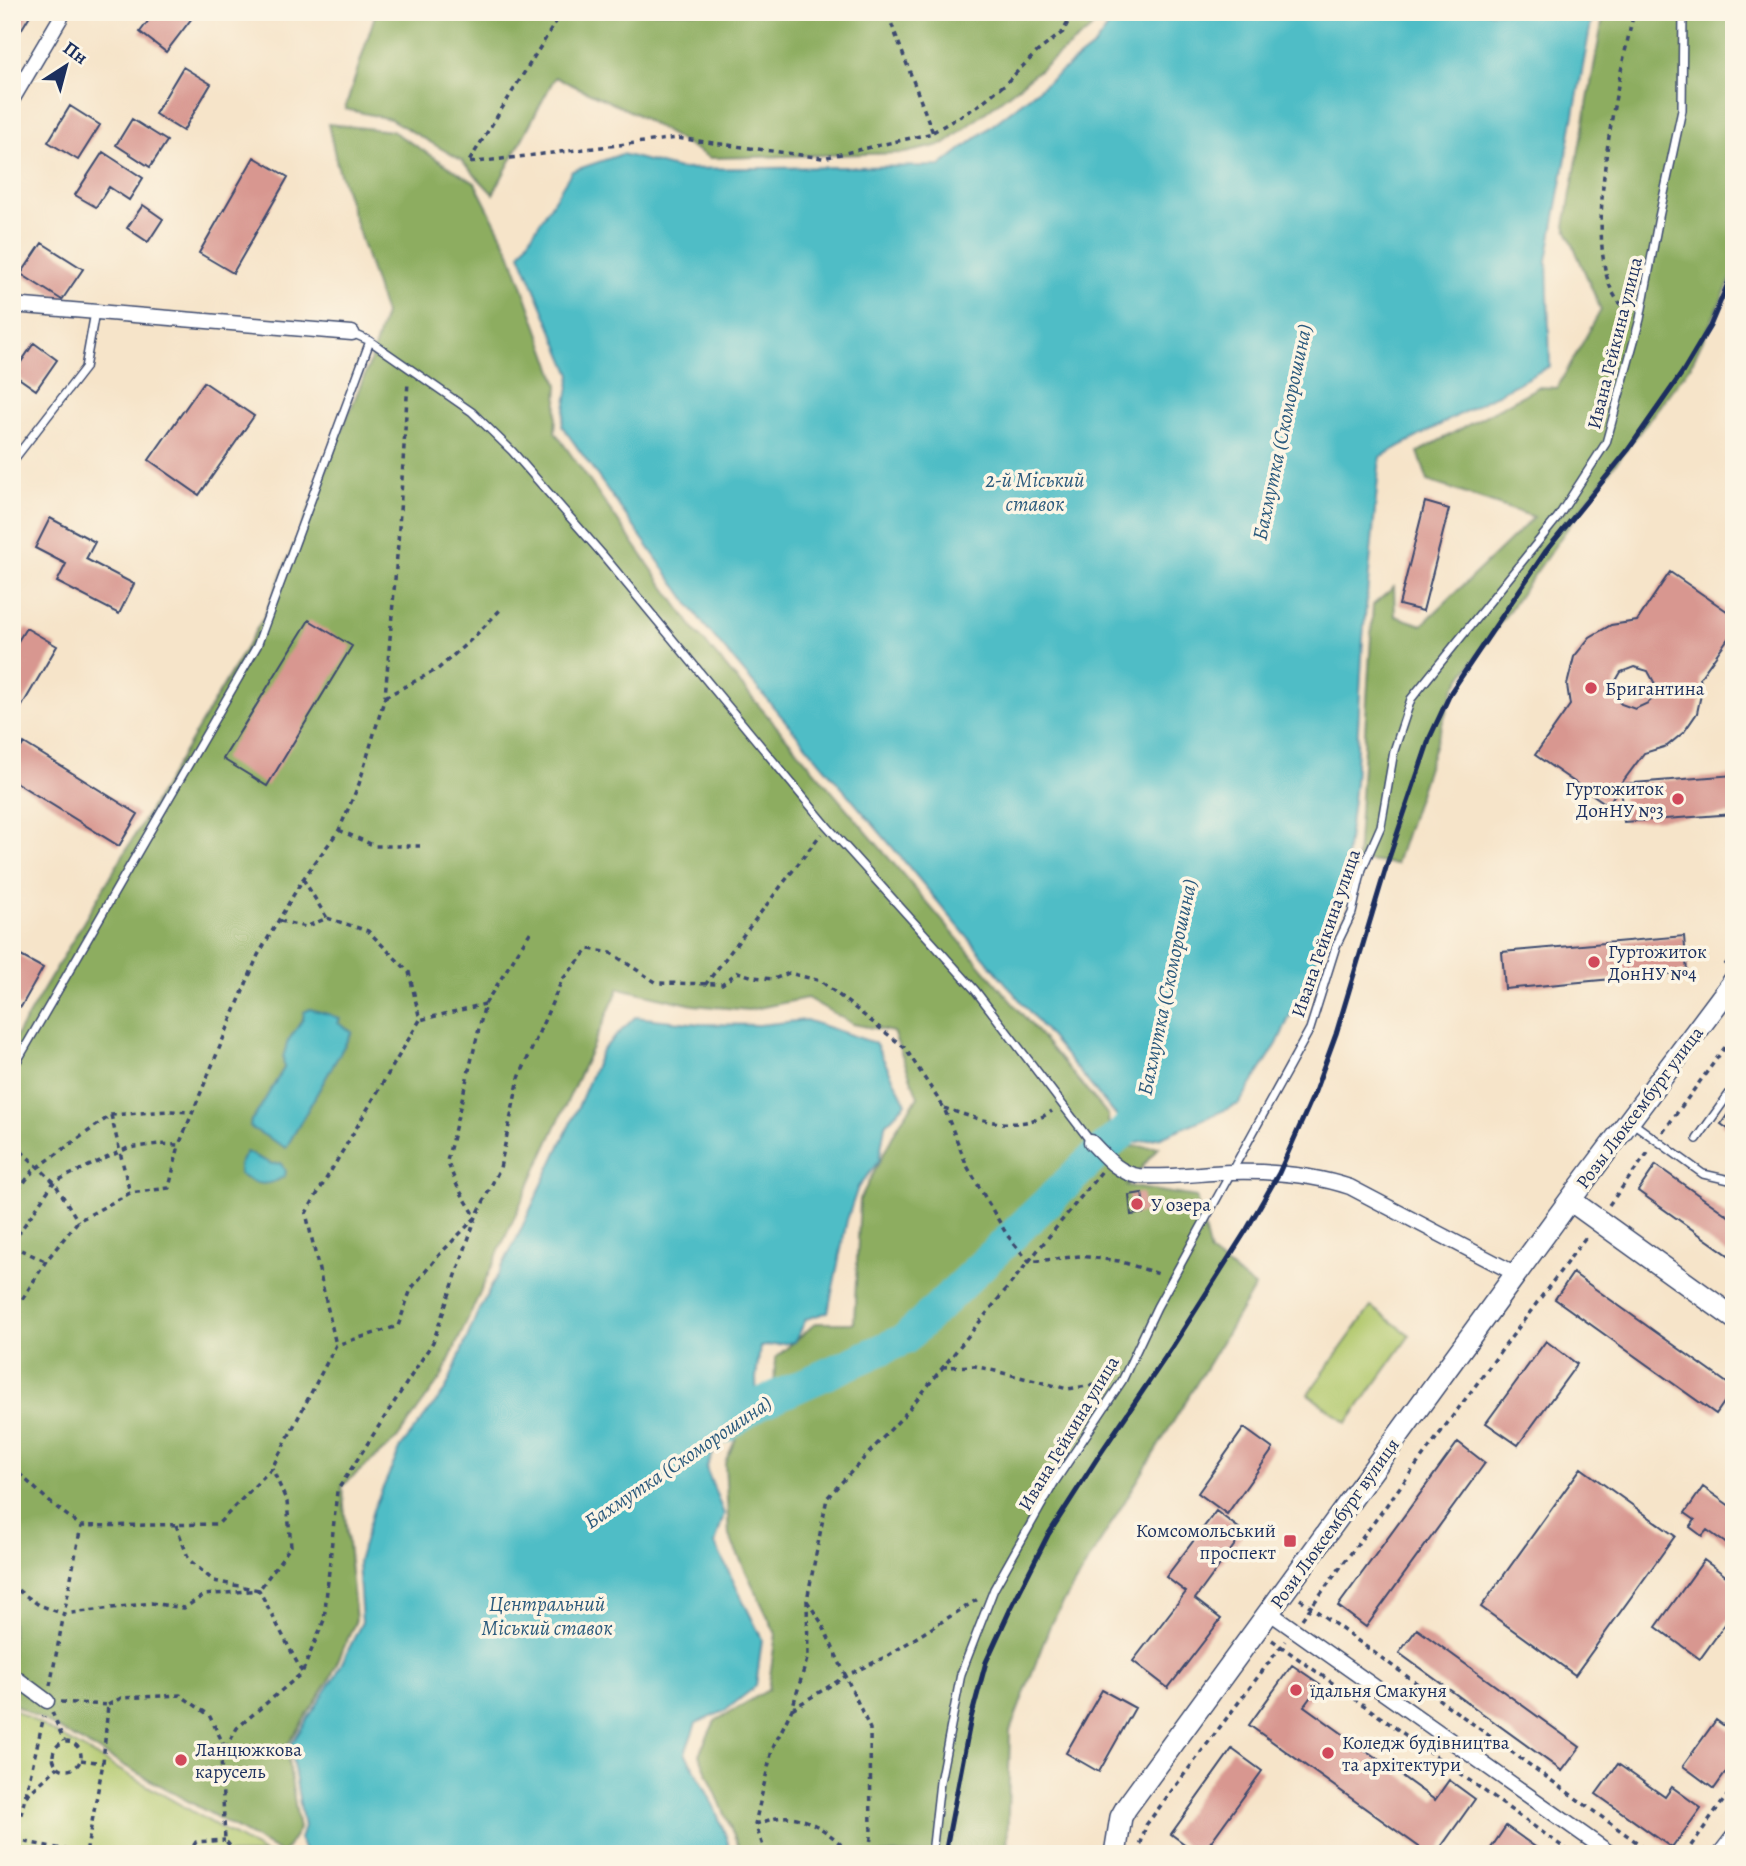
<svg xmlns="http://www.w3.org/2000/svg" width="1746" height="1866" font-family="Alegreya,serif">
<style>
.green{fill:#b2c96e;stroke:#667c66;stroke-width:2}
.forest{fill:#8dad61;stroke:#546e60;stroke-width:2}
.water{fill:#4fbdc6;stroke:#357692;stroke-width:2}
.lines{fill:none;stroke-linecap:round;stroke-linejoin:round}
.river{stroke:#4fbdc6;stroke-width:32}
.building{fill:#d89790;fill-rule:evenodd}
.lane-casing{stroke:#3c4a6e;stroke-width:10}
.street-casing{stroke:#3c4a6e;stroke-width:17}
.secondary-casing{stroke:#3c4a6e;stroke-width:24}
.path{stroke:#3c4a6e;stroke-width:3.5;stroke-dasharray:5 5;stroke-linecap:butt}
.lane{stroke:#fff;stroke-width:7}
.street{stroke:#fff;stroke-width:14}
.secondary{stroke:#fff;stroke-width:21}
.rail{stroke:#1b2f5e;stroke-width:5}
.poi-dot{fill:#d1495b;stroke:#fcf5e5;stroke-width:2.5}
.labels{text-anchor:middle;stroke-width:7;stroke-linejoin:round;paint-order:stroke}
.street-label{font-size:19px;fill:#1b2f5e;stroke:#fcf5e5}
.poi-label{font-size:19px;fill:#1b2f5e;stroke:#fcf5e5;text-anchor:start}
.water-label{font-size:21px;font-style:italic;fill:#2b5a7d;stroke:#fcf5e5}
</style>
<rect width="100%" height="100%" fill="#fcf5e5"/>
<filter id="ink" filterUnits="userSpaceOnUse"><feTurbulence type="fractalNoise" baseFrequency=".0143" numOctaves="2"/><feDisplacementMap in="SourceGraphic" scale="14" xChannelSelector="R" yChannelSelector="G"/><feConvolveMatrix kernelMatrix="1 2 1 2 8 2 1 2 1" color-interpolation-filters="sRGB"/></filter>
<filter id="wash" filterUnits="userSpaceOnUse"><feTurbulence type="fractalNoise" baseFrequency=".00686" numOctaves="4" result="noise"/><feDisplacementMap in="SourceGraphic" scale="28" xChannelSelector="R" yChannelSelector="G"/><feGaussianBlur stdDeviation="1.57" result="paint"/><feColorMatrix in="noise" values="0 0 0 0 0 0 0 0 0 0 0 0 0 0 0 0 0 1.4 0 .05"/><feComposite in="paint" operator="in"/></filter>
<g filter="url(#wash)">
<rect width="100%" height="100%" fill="#f6e4c9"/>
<path class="green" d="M1371,1307L1410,1335L1347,1423L1308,1394Z
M12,1708L266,1854H12Z"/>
<path class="forest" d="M376,12H1101L1090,30L945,144L905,153L710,158L634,113L555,77L493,194L461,160L390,119L345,109Z
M1604,12H1734V273L1691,365L1586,502L1454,688L1396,864L1357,860L1373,605L1394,587L1395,616L1422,625L1534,517L1428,481L1418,452L1538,387L1557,388L1601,310L1565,226Z
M328,124L392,131L475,183L510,252L558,385L555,432L696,632L1108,1115L1110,1146L1159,1147L1126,1186L1196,1197L1210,1253L1255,1287L1051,1623L1010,1731L1007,1854H742L699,1754L715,1721L768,1690L776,1634L729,1536L725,1463L737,1436L774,1406L775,1358L816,1323H854L860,1199L899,1124L918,1097L893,1032L853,1024L807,998L749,1010L693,1005L619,988L441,1378L396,1440L342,1486L356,1620L329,1681L286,1747L299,1829L283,1854L12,1703V1043L265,615L369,365L385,314L337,164Z"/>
<path class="water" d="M1119,12H1593L1547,260L1550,366L1380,457L1363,638L1355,783L1344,875L1320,951L1277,1044L1239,1104L1161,1137L1119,1146L1111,1141V1134L1118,1118L899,855L704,625L562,426L571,375L520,254L572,171L622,154L679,169L940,166L1094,46Z
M310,1009C321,1013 330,1013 340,1019L338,1023L352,1032L286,1148L250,1127L251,1120L255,1116L284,1068L283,1057L288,1041L303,1019L304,1012Z
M635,1017L700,1024L759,1025L806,1020L875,1043L906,1103L885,1125L879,1161L858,1187L847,1220L828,1312L806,1319L795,1342L760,1347L756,1378L757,1412L724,1432L706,1468L724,1514L715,1544L762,1639L756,1686L725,1711L696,1723L685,1753C706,1786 720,1816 732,1854H306L300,1839L304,1827L290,1746L335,1677L362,1622L358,1562L373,1510L401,1447L446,1389L477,1314L518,1236L578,1107L602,1050Z
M246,1152L272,1164L280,1163L286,1170L285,1176C268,1187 255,1186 239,1174V1165Z"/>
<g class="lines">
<path class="river" d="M723,1428L757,1405L905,1339L1094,1157L1125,1131L1140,1114"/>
</g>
<g id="blocks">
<path class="building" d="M12,12H32L12,45Z
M155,12H184L192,18L166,52L140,32Z
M183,67L211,84L183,131L155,114Z
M70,106L100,125L78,160L48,142Z
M132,119L167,141L150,167L116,145Z
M103,152L143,178L129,200L109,187L96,207L75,195Z
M254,157L288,177L233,273L199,253Z
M143,205L163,219L148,242L127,228Z
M42,243L83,269L62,300L21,274Z
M34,343L57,360L36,390L13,374Z
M204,382L254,416L199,495L149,460Z
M1425,502L1449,509L1423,611L1399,605Z
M50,518L95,542L86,559L134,584L119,614L57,582L66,564L35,548Z
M1670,572L1734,616V630L1700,678L1702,690L1697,713L1684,732L1667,746L1644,753L1621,784L1734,775V814L1624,822L1621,784L1608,805L1535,755L1570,705L1567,685L1574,657L1590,637L1611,625L1637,621ZM1634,667L1648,671L1655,684L1653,698L1648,703L1635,709L1621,704L1616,698L1614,684L1621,672Z
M309,620L352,646L267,786L223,759Z
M26,628L57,646L12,723V651Z
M24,743L138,814L119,846L12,780V758L14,759Z
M1684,936L1687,972L1505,989L1502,952Z
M19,955L43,968L21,1007L12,1002V966Z
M1734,1105V1133L1721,1124Z
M1656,1165L1734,1220V1259L1638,1191Z
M1142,1193L1145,1213L1131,1215L1129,1195Z
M1573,1273L1734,1388L1716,1414L1555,1299Z
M1546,1341L1577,1364L1518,1445L1486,1423Z
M1244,1428L1273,1449L1227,1514L1198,1493Z
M1458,1442L1485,1463L1366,1627L1338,1606Z
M1581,1468L1675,1536L1575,1675L1481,1607Z
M1703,1487L1734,1509V1549L1707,1530L1702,1536L1690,1527L1695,1520L1685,1513Z
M1216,1511L1244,1532L1195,1599L1221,1619L1168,1688L1133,1661L1186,1592L1166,1577Z
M1704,1560L1734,1582V1612L1700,1659L1656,1627Z
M1417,1629L1580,1747L1562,1771L1399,1653Z
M1292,1665L1320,1684L1304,1706L1435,1800L1449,1780L1475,1799L1436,1854H1429L1249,1725Z
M1102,1690L1135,1708L1099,1772L1066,1753Z
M1716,1720L1734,1733V1761L1714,1789L1683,1766Z
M1232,1749L1262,1771L1202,1854H1198L1171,1834Z
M1618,1764L1665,1797L1672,1787L1701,1808L1672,1848L1596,1794Z
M1506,1826L1545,1854H1487Z"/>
</g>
</g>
<g filter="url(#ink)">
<use href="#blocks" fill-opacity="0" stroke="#3c4a6e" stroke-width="2"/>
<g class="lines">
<g class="lane-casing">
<path id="lane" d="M352,333L370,341L472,412L512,451L602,554L827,826L975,990L1091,1142
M12,462L85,368L95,312
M12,1070L257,646L370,341
M1630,1121L1703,1174L1734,1181
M1697,1139L1734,1087
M932,1854L940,1782L961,1674L994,1589L1054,1483L1122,1381L1157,1307L1310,1029L1336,946L1352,913L1362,869L1381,826L1394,751L1411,699L1558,517L1606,443L1640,319L1659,217L1682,110L1683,12"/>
</g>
<g class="street-casing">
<path id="street" d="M12,100L64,12
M12,305L352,333
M1091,1142C1106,1157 1117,1172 1138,1176C1169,1178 1200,1173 1231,1172C1272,1171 1311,1174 1350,1187L1516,1274
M1269,1612L1611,1854
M12,1675L47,1701"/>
</g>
<g class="secondary-casing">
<path id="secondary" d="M1570,1200L1734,1318
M1115,1854L1121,1817L1126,1808L1570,1200L1734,981
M1724,1854L1734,1841"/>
</g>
<path class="path" d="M562,12L468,163L677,138L823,158L933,133L887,12
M933,132L976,107L1004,85L1037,52L1063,32L1073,12
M1630,311C1627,308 1621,305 1618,301C1578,248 1620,74 1634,12
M385,697L438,669L475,636L503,607
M339,830L375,846H420
M303,879L327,918
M280,921L306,927L327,918L368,931L409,972L420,1020L306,1213L336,1345
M1725,965L1734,953
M705,985L821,834
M485,1004L531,931
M944,1108C980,1120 1018,1134 1052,1111
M111,1115L130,1193
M1663,1132L1734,1035
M12,1148L19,1149L54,1182L78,1221
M12,1198L33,1171L111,1115L169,1111L194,1112
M1609,1205L1650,1150
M12,1243L54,1182L128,1148L159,1144L179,1145L258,955L303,879L339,830L359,784L385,697L398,544L408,381
M12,1246L45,1261
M12,1316L46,1261L78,1221L130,1193L169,1188L179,1145
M942,1367L975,1366L1068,1389L1106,1383
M12,1467L51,1503L81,1526L218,1524L272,1468L336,1345L398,1326L411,1289L439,1255L476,1217L458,1188L447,1161L485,1004L420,1020
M176,1525L189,1560L214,1581L259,1590L291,1546L287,1502L272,1468
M12,1582L19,1591L39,1605L64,1614L151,1603L184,1608L204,1595L259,1590L302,1672
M1300,1599L1653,1854
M807,1601L821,1622L870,1729L871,1837L869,1854
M1302,1619L1588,1234
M1272,1640L1573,1854
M50,1686L81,1526
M61,1702L108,1705L103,1763L86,1854
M108,1705L121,1698L180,1695L209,1715L223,1743L221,1757L225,1840L237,1854
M792,1709L846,1676L887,1656L978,1599
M52,1712L64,1741
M53 1756a14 14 0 1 1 28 0a14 14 0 1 1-28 0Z
M221,1757L237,1728L302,1673L324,1620L337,1491L433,1342L476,1217L500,1168L519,1078L562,980L589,949L611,953L657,983L722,984L738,972L753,977L774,979L789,973L821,981L905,1048L944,1108L967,1166L1007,1235L1029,1262L1080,1256L1119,1261L1162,1275
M81,1760L103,1763
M26,1796L58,1767
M755,1824C764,1822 773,1818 782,1817C809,1815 834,1836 850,1854
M15,1840L89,1854
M14,1854L15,1840L44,1716
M188,1854L196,1842L225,1840
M766,1854L755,1824L772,1750L792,1709L808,1656L807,1600L827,1498L905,1414L1102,1171
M1138,1854L1146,1825L1285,1641
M1685,1854L1734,1786"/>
<use href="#lane" class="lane"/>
<use href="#street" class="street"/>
<use href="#secondary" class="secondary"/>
<path class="rail" d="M945,1854L971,1718L986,1662L1010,1610L1048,1535L1100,1454L1171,1349L1247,1229L1279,1173L1314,1094L1336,1034L1388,861L1430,737L1451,692L1546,551L1628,450L1682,373L1710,326L1734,269"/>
</g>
</g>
<g class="poi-dot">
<circle cx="1591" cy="688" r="7"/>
<circle cx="1678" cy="799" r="7"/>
<circle cx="1594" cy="962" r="7"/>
<circle cx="1137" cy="1204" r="7"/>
<rect x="1283" y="1534" width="14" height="14" rx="3.5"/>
<circle cx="1296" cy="1690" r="7"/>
<circle cx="1328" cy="1753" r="7"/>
<circle cx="181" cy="1760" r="7"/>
</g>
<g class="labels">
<g class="street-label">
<text transform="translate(1614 343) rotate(-76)" y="7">Ивана Гейкина улица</text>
<text transform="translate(1325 933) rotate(-71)" y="7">Ивана Гейкина улица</text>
<text transform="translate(1639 1107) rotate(-53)" y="7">Розы Люксембург улица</text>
<text transform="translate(1068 1433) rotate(-59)" y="7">Ивана Гейкина улица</text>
<text transform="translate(1334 1523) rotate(-54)" y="7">Рози Люксембург вулиця</text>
</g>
<g class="poi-label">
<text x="1605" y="695">Бригантина</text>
<text x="1664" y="795" text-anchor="end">Гуртожиток<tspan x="1664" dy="22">ДонНУ №3</tspan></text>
<text x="1608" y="958">Гуртожиток<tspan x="1608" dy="22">ДонНУ №4</tspan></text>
<text x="1151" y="1211">У озера</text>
<text x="1276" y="1537" text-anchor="end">Комсомольський<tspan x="1276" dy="22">проспект</tspan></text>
<text x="1310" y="1697">їдальня Смакуня</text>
<text x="1342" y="1749">Коледж будівництва<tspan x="1342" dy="22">та архітектури</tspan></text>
<text x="195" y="1756">Ланцюжкова<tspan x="195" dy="22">карусель</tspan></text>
</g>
<g class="water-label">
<text transform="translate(1282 432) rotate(-78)" y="7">Бахмутка (Скоморошина)</text>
<text x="1035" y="487">2-й Міський<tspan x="1035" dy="24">ставок</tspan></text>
<text transform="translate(1167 987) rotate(-78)" y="7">Бахмутка (Скоморошина)</text>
<text transform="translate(678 1462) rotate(-34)" y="7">Бахмутка (Скоморошина)</text>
<text x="547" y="1611">Центральний<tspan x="547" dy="24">Міський ставок</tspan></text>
</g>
</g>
<rect width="1746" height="1866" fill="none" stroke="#fcf5e5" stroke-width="42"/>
<g transform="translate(66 66) rotate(36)" stroke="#fcf5e5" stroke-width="5" paint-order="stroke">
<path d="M0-5L12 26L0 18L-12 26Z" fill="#1b2f5e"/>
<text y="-10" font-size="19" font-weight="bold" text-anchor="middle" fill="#1b2f5e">Пн</text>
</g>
</svg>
